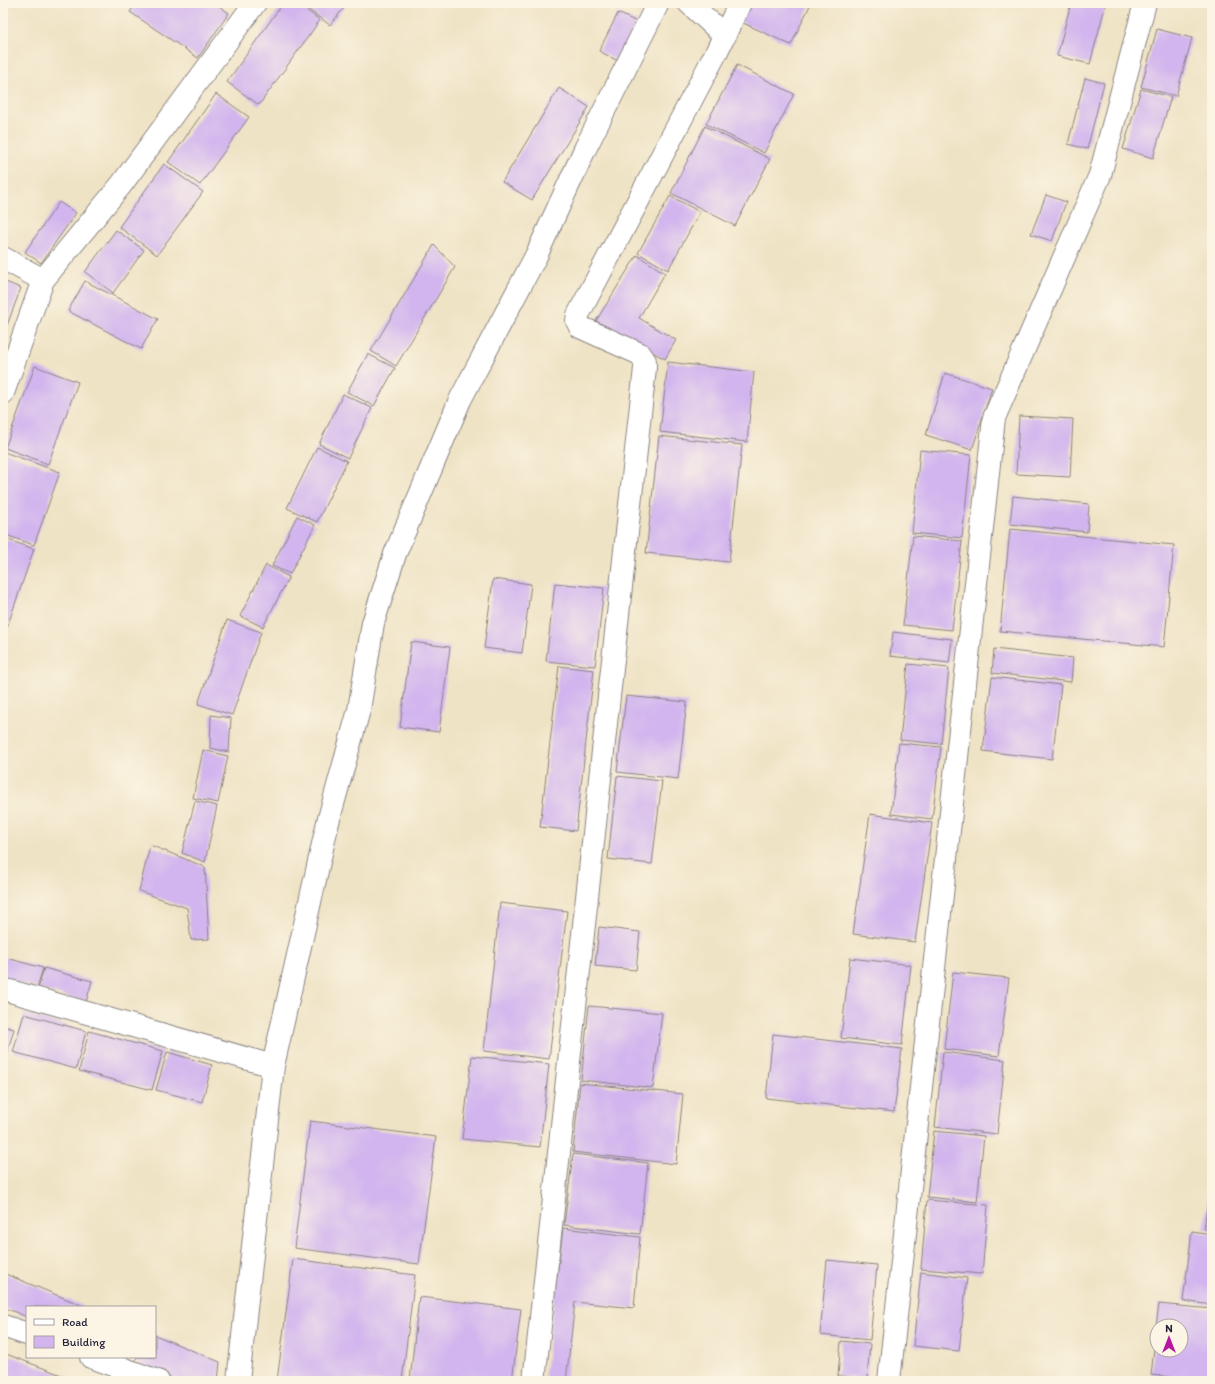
<svg xmlns="http://www.w3.org/2000/svg" width="1215" height="1384" font-family="Itim,sans-serif">
<style>
.building{fill:#d2b5ee}
.lines{fill:none;stroke-linecap:round;stroke-linejoin:round}
.minor-casing{stroke:#888280;stroke-width:24}
.minor{stroke:#fff;stroke-width:22}
</style>
<rect width="100%" height="100%" fill="#fcf5e5"/>
<filter id="ink" filterUnits="userSpaceOnUse"><feTurbulence type="fractalNoise" baseFrequency=".025" numOctaves="2"/><feDisplacementMap in="SourceGraphic" scale="8" xChannelSelector="R" yChannelSelector="G"/><feConvolveMatrix kernelMatrix="1 2 1 2 8 2 1 2 1" color-interpolation-filters="sRGB"/></filter>
<filter id="wash" filterUnits="userSpaceOnUse"><feTurbulence type="fractalNoise" baseFrequency=".012" numOctaves="4" result="noise"/><feDisplacementMap in="SourceGraphic" scale="16" xChannelSelector="R" yChannelSelector="G"/><feGaussianBlur stdDeviation="0.9" result="paint"/><feColorMatrix in="noise" values="0 0 0 0 0 0 0 0 0 0 0 0 0 0 0 0 0 1.4 0 .05"/><feComposite in="paint" operator="in"/></filter>
<g filter="url(#wash)">
<rect width="100%" height="100%" fill="#efe3c5"/>
<g id="blocks">
<path class="building" d="M136,3H215L229,13L198,58L130,12Z
M283,3H296L320,20L259,105L227,82Z
M299,3H348L330,25Z
M749,3H811L791,45L741,22Z
M1071,3H1106L1090,64L1057,56Z
M618,13L637,22L618,61L599,51Z
M1157,29L1192,38L1176,96L1141,87Z
M737,65L794,94L764,153L706,124Z
M1085,78L1104,83L1087,149L1068,144Z
M559,88L589,107L532,200L502,182Z
M1141,89L1171,97L1153,158L1123,149Z
M216,94L249,117L200,185L168,162Z
M705,126L770,159L735,226L671,193Z
M164,164L203,192L157,255L119,227Z
M1046,195L1066,202L1052,241L1031,234Z
M670,196L700,212L668,270L638,253Z
M59,202L76,213L41,263L25,252Z
M116,230L144,250L113,293L85,272Z
M434,245L455,267L396,366L371,351Z
M637,255L665,273L639,318L676,340L665,359L596,321Z
M3,281L21,288L3,336Z
M85,281L158,319L141,349L68,311Z
M368,354L395,368L374,406L347,392Z
M668,362L754,372L747,442L660,432Z
M35,366L78,382L48,464L5,448Z
M945,373L992,388L972,450L926,435Z
M343,394L372,408L348,458L319,444Z
M1019,416L1073,419L1070,477L1016,474Z
M659,436L742,445L729,562L646,553Z
M317,447L347,461L317,522L287,508Z
M920,450L971,455L962,538L912,533Z
M4,452L60,472L34,545L3,534Z
M1013,496L1089,504L1087,532L1010,524Z
M297,516L315,525L290,574L272,566Z
M1010,529L1174,545L1164,647L1000,631Z
M913,536L962,541L952,630L903,625Z
M3,538L34,549L5,633H3Z
M266,565L289,577L263,627L240,616Z
M493,579L531,584L522,653L484,648Z
M555,583L604,588L595,666L546,661Z
M227,620L261,632L232,715L198,704Z
M893,632L952,639L949,663L890,656Z
M411,642L450,647L439,732L400,727Z
M994,649L1073,658L1071,682L992,673Z
M908,664L949,668L941,744L900,740Z
M559,666L594,670L576,831L540,827Z
M992,677L1061,685L1052,759L983,751Z
M626,696L687,702L678,779L617,772Z
M211,715L231,718L229,752L210,748Z
M899,743L941,747L932,819L891,814Z
M203,750L228,756L218,803L193,798Z
M617,776L662,781L652,864L608,859Z
M195,801L217,806L205,862L182,853Z
M870,814L932,823L915,942L853,934Z
M150,845L205,867L209,939L191,940L187,908L139,891Z
M500,903L567,911L549,1059L484,1051Z
M599,927L640,932L636,970L595,966Z
M3,957L43,968L37,988L3,979Z
M850,958L911,965L902,1045L841,1038Z
M44,968L92,981L86,1002L38,989Z
M953,972L1009,978L999,1056L944,1049Z
M589,1006L662,1013L653,1088L581,1080Z
M24,1014L86,1031L76,1069L13,1052Z
M3,1026L14,1029L4,1064H3Z
M89,1031L163,1051L152,1090L79,1071Z
M773,1034L902,1049L894,1112L766,1098Z
M167,1052L212,1065L202,1102L156,1090Z
M943,1052L1005,1060L997,1134L935,1127Z
M472,1056L549,1064L540,1147L462,1139Z
M580,1083L683,1094L676,1164L573,1152Z
M310,1121L436,1137L419,1264L294,1248Z
M934,1131L984,1136L977,1202L927,1197Z
M573,1154L648,1163L640,1234L564,1225Z
M1211,1178H1212V1230L1204,1229Z
M927,1200L988,1205L982,1274L921,1269Z
M563,1228L640,1237L634,1308L575,1302L566,1381H544Z
M1192,1231L1212,1234V1305L1183,1301Z
M293,1259L415,1275L402,1381H277Z
M827,1260L877,1265L870,1340L820,1335Z
M921,1272L967,1278L959,1351L913,1346Z
M3,1273L86,1307H27V1317L3,1307Z
M419,1297L521,1309L512,1381H410Z
M1159,1304L1212,1309V1381L1151,1375L1156,1330H1157V1350H1181V1326H1156Z
M155,1335L220,1362L218,1381H178L135,1362L137,1357H155Z
M841,1341L870,1344L867,1379L838,1376Z
M6,1354L64,1376L62,1381H3V1363Z"/>
</g>
</g>
<g filter="url(#ink)">
<use href="#blocks" fill-opacity="0" stroke="#888280" stroke-width="1"/>
<g class="lines">
<g class="minor-casing">
<path id="minor" d="M689,3L725,36
M3,258L43,280
M3,393L43,280L121,185L255,3
M3,989L273,1066
M3,1326L27,1334
M91,1357L158,1381
M238,1381L273,1066L328,822L359,710L373,623L395,554L460,400L536,256L585,149L658,3
M534,1381L645,368V361L640,354L580,327L577,321L578,315L716,53L740,3
M889,1381L994,418L1100,175L1145,3"/>
</g>
<use href="#minor" class="minor"/>
</g>
</g>
<rect width="1215" height="1384" fill="none" stroke="#fcf5e5" stroke-width="16"/>
<rect x="26" y="1306" width="130" height="52" fill="#fcf5e5" stroke="#a5a1a1"/>
<rect x="34" y="1319" width="20" height="6" fill="#ffffff" stroke="#a5a1a1"/>
<text x="62" y="1326" font-size="12" fill="#22223b">Road</text>
<rect x="34" y="1336" width="20" height="12" fill="#d2b5ee" stroke="#a5a1a1"/>
<text x="62" y="1346" font-size="12" fill="#22223b">Building</text>
<g transform="translate(1169 1338)"><circle r="19" fill="#fcf5e5" stroke="#a5a1a1"/>
<path d="M0-3L7 15L0 10L-7 15Z" fill="#b5179e"/>
<text y="-6" font-size="11" font-weight="bold" text-anchor="middle" fill="#22223b">N</text>
</g>
</svg>
